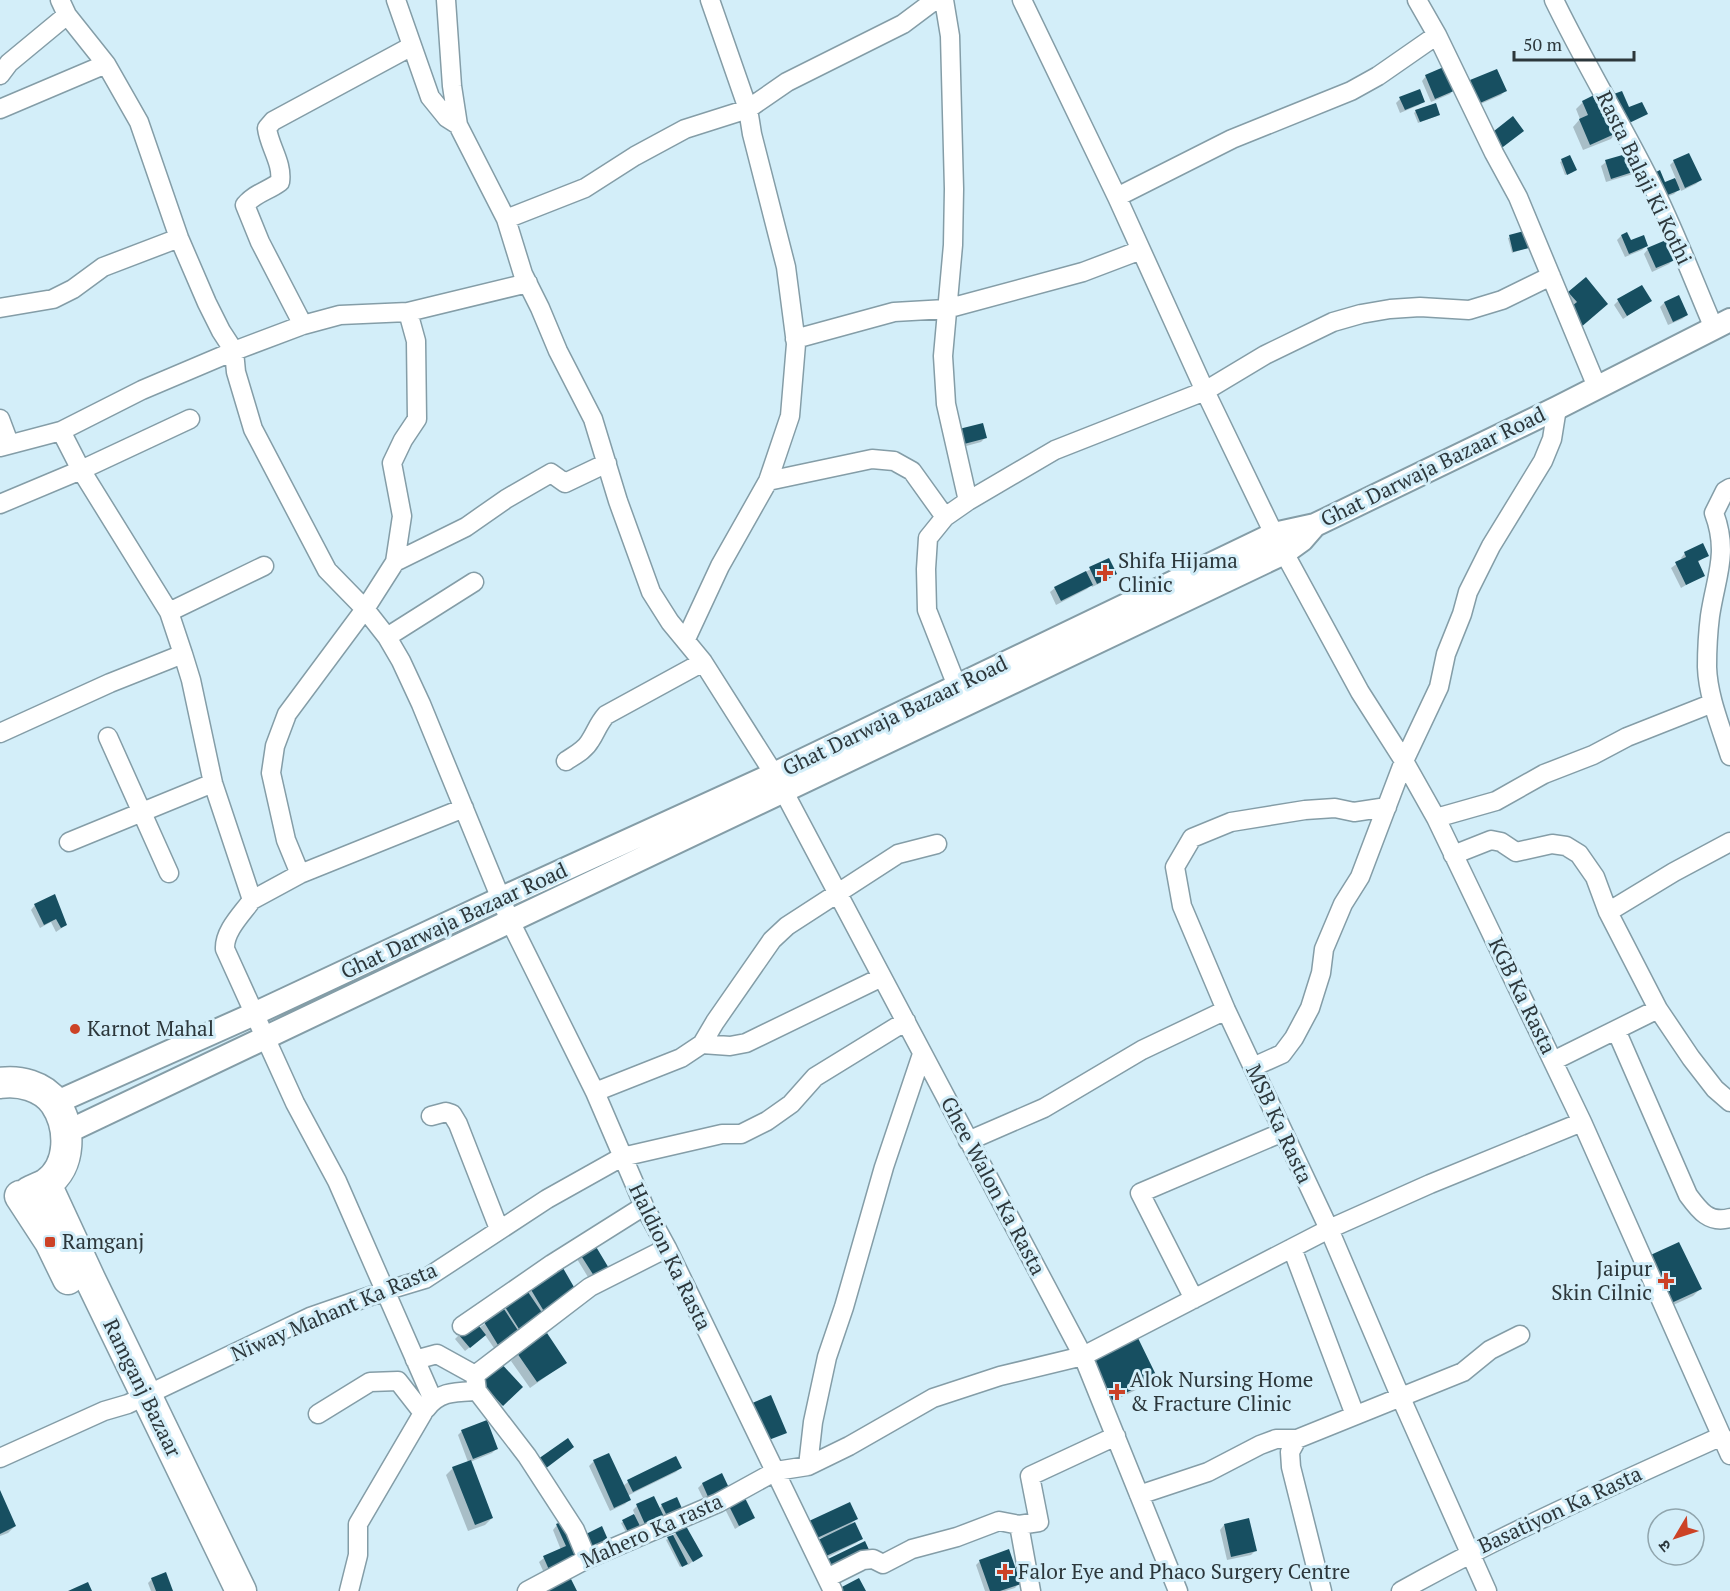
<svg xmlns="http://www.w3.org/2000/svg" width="1730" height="1591" font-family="'PT Serif','Noto Sans Devanagari',serif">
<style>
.shadow{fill:#0003}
.building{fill:#174f61}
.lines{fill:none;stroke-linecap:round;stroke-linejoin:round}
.minor-casing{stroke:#849da7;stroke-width:21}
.tertiary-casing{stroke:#849da7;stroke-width:26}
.primary-casing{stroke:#849da7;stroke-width:33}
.minor{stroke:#fff;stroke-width:18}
.tertiary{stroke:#fff;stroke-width:22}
.primary{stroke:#fff;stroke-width:30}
.poi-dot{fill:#cc4226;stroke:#d3eef9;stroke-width:2}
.labels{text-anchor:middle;stroke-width:6;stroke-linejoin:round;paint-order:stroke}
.street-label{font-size:21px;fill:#2c373b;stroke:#d3eef9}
.poi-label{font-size:21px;fill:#2c373b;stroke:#d3eef9;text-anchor:start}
</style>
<rect width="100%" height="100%" fill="#d3eef9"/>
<path class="shadow" d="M1426,76L1454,89L1450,94L1431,102L1422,81Z
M1471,81L1505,91L1501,95L1476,106L1467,85Z
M1400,99L1423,101L1419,105L1400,113L1396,103Z
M1583,102L1617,132L1611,139L1583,150L1573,127L1580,119L1576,109Z
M1416,111L1437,116L1418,123L1414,113Z
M1569,157L1573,172L1565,175L1560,162Z
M1674,161L1700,180L1696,184L1681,191L1680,188L1674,194L1656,201L1664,184L1676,179L1670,165Z
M1606,162L1637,170L1633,174L1606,182L1601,166Z
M1523,233L1527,248L1512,253L1508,238Z
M1621,236L1630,242L1647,245L1642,250L1625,257L1617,240Z
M1648,249L1673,260L1669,264L1652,272L1644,254Z
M1586,279L1575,331L1565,297Z
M1678,297L1687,315L1682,319L1668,325L1660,307L1664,303Z
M1618,301H1650L1623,319L1614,305Z
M956,435L985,438L981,442L959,448Z
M1685,553L1707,555L1697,563L1703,575L1681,588L1671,568L1682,560L1681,558Z
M1108,560L1115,574L1111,578L1092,587L1091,585L1087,589L1056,605L1050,592L1055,588Z
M35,905L66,925L56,932L51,922L40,928L31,910Z
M581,1255L608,1270L591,1282L577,1259Z
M1645,1259L1700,1289L1693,1296L1660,1311Z
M531,1289L576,1293L494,1348L485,1335L465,1351L455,1339L459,1335L479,1328L527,1294Z
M518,1354L565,1363L530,1388L511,1361Z
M1083,1367L1155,1377L1148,1384L1103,1406Z
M475,1385L521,1387L498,1409Z
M462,1431L496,1449L492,1453L470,1462L492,1518L485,1525L468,1531L446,1475L453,1468L468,1462L458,1435Z
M676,1458L680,1468L676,1472L627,1496L629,1500L625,1504L610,1511L589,1466L594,1461L623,1486L628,1482Z
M702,1484L728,1490L705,1502L698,1488Z
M0,1494L15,1526L8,1533L0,1536Z
M728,1503L754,1517L735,1529L724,1507Z
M662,1505L682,1512L627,1534L621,1523L635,1515L633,1510L637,1506L659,1509Z
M856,1519L848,1527L861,1539L856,1543L822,1560L815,1545L823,1537L813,1542L806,1527Z
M557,1525L576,1544L545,1575L539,1562L544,1558L561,1550L553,1530Z
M1224,1525L1255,1551L1251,1555L1227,1560L1220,1530Z
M676,1533L701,1555L688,1565L687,1563L680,1567L666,1540Z
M980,1561L1019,1583L1015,1588L1005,1591H985L976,1565Z
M152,1579L171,1591H151L148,1583Z"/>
<path class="building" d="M1446,66L1456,90L1435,99L1425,75Z
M1497,69L1507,91L1480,103L1470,80Z
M1420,89L1425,102L1405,110L1399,97Z
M1622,91L1629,107L1642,102L1648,114L1625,125L1611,95Z
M1600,92L1619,132L1590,145L1579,119L1588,115L1582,101Z
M1436,103L1440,115L1420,122L1415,110Z
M1513,116L1524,131L1499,150L1489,135Z
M1633,152L1639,170L1611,179L1605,160Z
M1689,153L1702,180L1685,188L1673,160Z
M1570,155L1577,170L1567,175L1561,159Z
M1660,170L1665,182L1675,178L1680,190L1660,198L1650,175Z
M1524,231L1529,248L1513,252L1509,235Z
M1627,232L1631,240L1644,235L1648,246L1629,254L1621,235Z
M1666,240L1675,260L1656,268L1647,248Z
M1586,277L1608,304L1580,328L1566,311L1577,302L1568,292Z
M1642,285L1652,301L1627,316L1617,299Z
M1679,295L1688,315L1673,322L1664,302Z
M983,423L987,438L964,444L959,429Z
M1703,543L1709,556L1698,561L1705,576L1686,585L1675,562L1686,557L1684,552Z
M1109,558L1117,574L1097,584L1089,567Z
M1086,571L1093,585L1061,601L1054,587Z
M55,894L67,925L61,928L56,919L44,925L34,904Z
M1679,1242L1702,1289L1667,1305L1644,1258Z
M595,1245L610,1270L596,1279L580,1254Z
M563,1268L578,1294L545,1313L530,1288Z
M528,1292L545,1317L521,1332L505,1307Z
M504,1309L519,1332L498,1345L484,1322Z
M475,1321L486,1335L470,1348L458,1334Z
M547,1333L567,1363L537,1382L517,1353Z
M1137,1336L1157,1377L1110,1401L1089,1359Z
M498,1360L523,1387L503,1406L478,1379Z
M771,1395L787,1433L766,1441L750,1404Z
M487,1420L498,1449L473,1459L461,1430Z
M568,1438L574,1447L545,1469L538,1459Z
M609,1453L631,1500L614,1508L593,1460Z
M676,1456L682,1468L633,1492L627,1480Z
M471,1460L493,1518L475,1525L452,1467Z
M722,1473L730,1490L709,1499L702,1483Z
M0,1490L16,1526L0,1534Z
M743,1494L755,1518L739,1526L727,1502Z
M654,1496L667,1523L648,1531L636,1504Z
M677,1497L684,1513L669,1520L661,1504Z
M850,1502L858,1519L817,1538L809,1521Z
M634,1514L641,1528L629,1534L622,1520Z
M1249,1518L1257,1551L1231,1557L1224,1524Z
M566,1520L583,1557L550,1572L543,1556L566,1546L556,1524Z
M855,1522L863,1539L826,1556L818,1540Z
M602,1526L609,1542L588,1552L580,1537Z
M686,1526L703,1556L693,1562L675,1532Z
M673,1535L688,1564L682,1567L667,1537Z
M865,1541L870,1552L833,1570L828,1559Z
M1009,1549L1021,1584L1000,1591H990L979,1560Z
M166,1572L173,1591H156L151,1578Z
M570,1577L577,1591H546L545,1589Z
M859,1578L866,1591H840L838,1589Z
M88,1582L92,1591H68Z"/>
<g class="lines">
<g class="minor-casing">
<path id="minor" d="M60,0L67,15L106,64L139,122L179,238L207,303L221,331L234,351L236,372L253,429L327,570L365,609L387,637L401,661L421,704L510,921L595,1092L644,1206L667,1248L833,1591
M396,0L430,97L447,118L458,125
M446,0L452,86L458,125L506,219L523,274L540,308L558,351L593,419L618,501L651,592L670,622L703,662L774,774
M944,0L950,36L954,189L953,245L943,356L946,404L968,501
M1022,0L1117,197L1205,391L1274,534L1360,692L1404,761L1436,818L1582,1122L1730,1455
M1417,0L1437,35L1494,153L1518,197L1597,387
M1554,0C1584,62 1620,121 1651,183C1674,229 1693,279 1713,326
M0,75L9,63L67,15
M0,109L106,64
M1117,197L1232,139L1351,91L1378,76L1437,35
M506,219L585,188L635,156L685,129L748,109L787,82L903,24L935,0
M0,308L53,299L73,289L103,267L179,238
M303,325L260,242L245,205C255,193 268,191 280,182C283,163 269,146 267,128L273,121L412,46
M795,339L894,312L946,309L1083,272L1141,250
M0,419L9,443
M0,447L61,431L142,390L234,351L303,325L340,315L408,312L528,283
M768,481L872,459L894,461L912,471L945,517
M1730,488L1725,491L1714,513C1729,553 1716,576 1710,616C1708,632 1707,651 1707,667C1708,697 1721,727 1730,756
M0,504L81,470L190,419
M395,562L466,527L506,499L551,473L565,483L607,463
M169,612L264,566
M387,637L474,582
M686,639L720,566L768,481L790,416L796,344L786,267L752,134L748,109L710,0
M183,654L191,680L213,783L252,900L300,874L464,808
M962,699L927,610L926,569L928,538L945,517L968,501L1055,450L1205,391L1265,355L1333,322L1361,314L1390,309L1420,307L1469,310L1502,300L1551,276
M0,733L110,683L183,654L169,612L81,470L61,431
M108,737L169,873
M566,761C575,755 585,750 590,741C596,732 598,724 606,715L703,662
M784,792L1083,1356L1178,1591
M1387,807L1354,812L1335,808L1305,810L1231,822L1192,838L1175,867L1182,906L1226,1010L1329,1229L1401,1398L1487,1591
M1436,818L1496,801L1544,774L1593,755L1627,737L1713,703
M69,842L213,783
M1453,855L1491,840L1501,842L1516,852L1552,844L1566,846L1579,854L1595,877L1608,912L1658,1009L1691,1058L1715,1089L1730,1102
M300,874L286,840L271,773L275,746L287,714L365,609L395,562L402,516L392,463L403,440L417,419L416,341L408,312
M252,900C242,914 224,931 225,949L295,1103L337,1181L433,1400
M1608,912L1674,872L1730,842
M1616,1030L1688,1195C1699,1210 1709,1224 1730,1218
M702,1044L730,1046L746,1043L882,977
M1553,1061L1658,1009
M1253,1067L1282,1054L1294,1038L1310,1008L1321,973L1324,949L1343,904L1360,877L1404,761L1439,687L1446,654L1462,614L1468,592L1491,546L1543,461L1552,439L1557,408
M595,1092L681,1058L702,1044L715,1022L772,940L787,926L898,854L937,844
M431,1116L446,1112L452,1114L458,1124L499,1229
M968,1141L1044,1108L1142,1050L1226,1010
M1292,1248L1355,1415
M1194,1299L1140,1193L1283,1132
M462,1326L552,1264L644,1206
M415,1360L437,1354L475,1375
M426,1409C439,1391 456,1392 477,1391
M318,1414L370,1382L398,1381L423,1413L358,1524V1555L349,1591
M0,1458L104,1411L128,1404L310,1317L385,1291L425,1279L547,1199L622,1157L722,1134H741L767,1121L791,1104L815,1077L906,1021
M808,1466L813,1422L827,1357L844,1307L884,1167L922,1054
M1139,1495L1208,1472L1260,1445L1276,1439H1297
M1019,1525L1039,1522L1030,1476L1116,1436
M587,1559L575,1530L527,1456L477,1391L475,1375L590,1287L667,1248
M827,1578L863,1560L873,1559L883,1564L912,1549L957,1537L999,1521L1019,1525L1031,1591
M527,1591L587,1559L718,1503L776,1471L808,1466L849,1446L933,1398L1000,1376L1083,1356L1329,1229L1430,1184L1582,1122
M1322,1591L1291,1467L1290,1452L1297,1439L1463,1372L1490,1350L1520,1335
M1401,1591C1505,1533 1614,1485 1722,1436"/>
</g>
<g class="tertiary-casing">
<path id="tertiary" d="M55,1103L254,1014L502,898L774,774L1274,534L1315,525L1557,408L1730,320
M67,1132C472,937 880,749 1284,553L1302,540L1315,525"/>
</g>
<g class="primary-casing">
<path id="primary" d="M0,1083C19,1080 43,1086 55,1103C71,1127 72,1166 46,1184C41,1187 34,1189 29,1192
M46,1184L90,1279L241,1591
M20,1196L50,1242L68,1279"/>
</g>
<use href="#minor" class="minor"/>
<use href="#tertiary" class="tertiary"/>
<use href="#primary" class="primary"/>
</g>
<g class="poi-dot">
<path d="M1102 564h6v6h6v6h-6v6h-6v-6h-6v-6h6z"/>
<circle cx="75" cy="1029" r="6"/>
<rect x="44" y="1236" width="12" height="12" rx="3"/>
<path d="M1663 1272h6v6h6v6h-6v6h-6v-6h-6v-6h6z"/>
<path d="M1114 1383h6v6h6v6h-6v6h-6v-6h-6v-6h6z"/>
<path d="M1002 1563h6v6h6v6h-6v6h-6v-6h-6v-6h6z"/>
</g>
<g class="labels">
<g class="street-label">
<text transform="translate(1644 178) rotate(64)" y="7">Rasta Balaji Ki Kothi</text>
<text transform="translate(1433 467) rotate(-26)" y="7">Ghat Darwaja Bazaar Road</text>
<text transform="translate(895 716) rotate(-26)" y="7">Ghat Darwaja Bazaar Road</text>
<text transform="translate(454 921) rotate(-25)" y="7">Ghat Darwaja Bazaar Road</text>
<text transform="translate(1522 996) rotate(64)" y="7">KGB Ka Rasta</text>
<text transform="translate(1279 1124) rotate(65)" y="7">MSB Ka Rasta</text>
<text transform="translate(993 1186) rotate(62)" y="7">Ghee Walon Ka Rasta</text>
<text transform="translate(670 1257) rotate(64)" y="7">Haldion Ka Rasta</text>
<text transform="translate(334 1312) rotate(-23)" y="7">Niway Mahant Ka Rasta</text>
<text transform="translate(142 1388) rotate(64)" y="7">Ramganj Bazaar</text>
<text transform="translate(1560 1510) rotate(-25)" y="7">Basatiyon Ka Rasta</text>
<text transform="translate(652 1531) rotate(-24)" y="7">Mahero Ka rasta</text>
</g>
<g class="poi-label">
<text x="1118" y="568">Shifa Hijama<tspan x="1118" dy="24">Clinic</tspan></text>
<text x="87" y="1036">Karnot Mahal</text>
<text x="62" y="1249">Ramganj</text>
<text x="1652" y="1276" text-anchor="end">Jaipur<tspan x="1652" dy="24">Skin Cilnic</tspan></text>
<text x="1130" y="1387">Alok Nursing Home<tspan x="1130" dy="24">&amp; Fracture Clinic</tspan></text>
<text x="1018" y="1579">Falor Eye and Phaco Surgery Centre</text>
</g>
</g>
<g transform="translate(1676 1537) rotate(231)"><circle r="28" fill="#d3eef9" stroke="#90a5ad" stroke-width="1.5"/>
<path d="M0-4.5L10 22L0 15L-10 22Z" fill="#cc4226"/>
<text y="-9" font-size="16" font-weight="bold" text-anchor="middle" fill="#2c373b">उ</text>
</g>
<path d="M1514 51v9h120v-9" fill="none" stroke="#2c373b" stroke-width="3"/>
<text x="1523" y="51" font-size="18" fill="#2c373b" stroke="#d3eef9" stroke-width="4.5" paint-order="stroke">50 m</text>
</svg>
